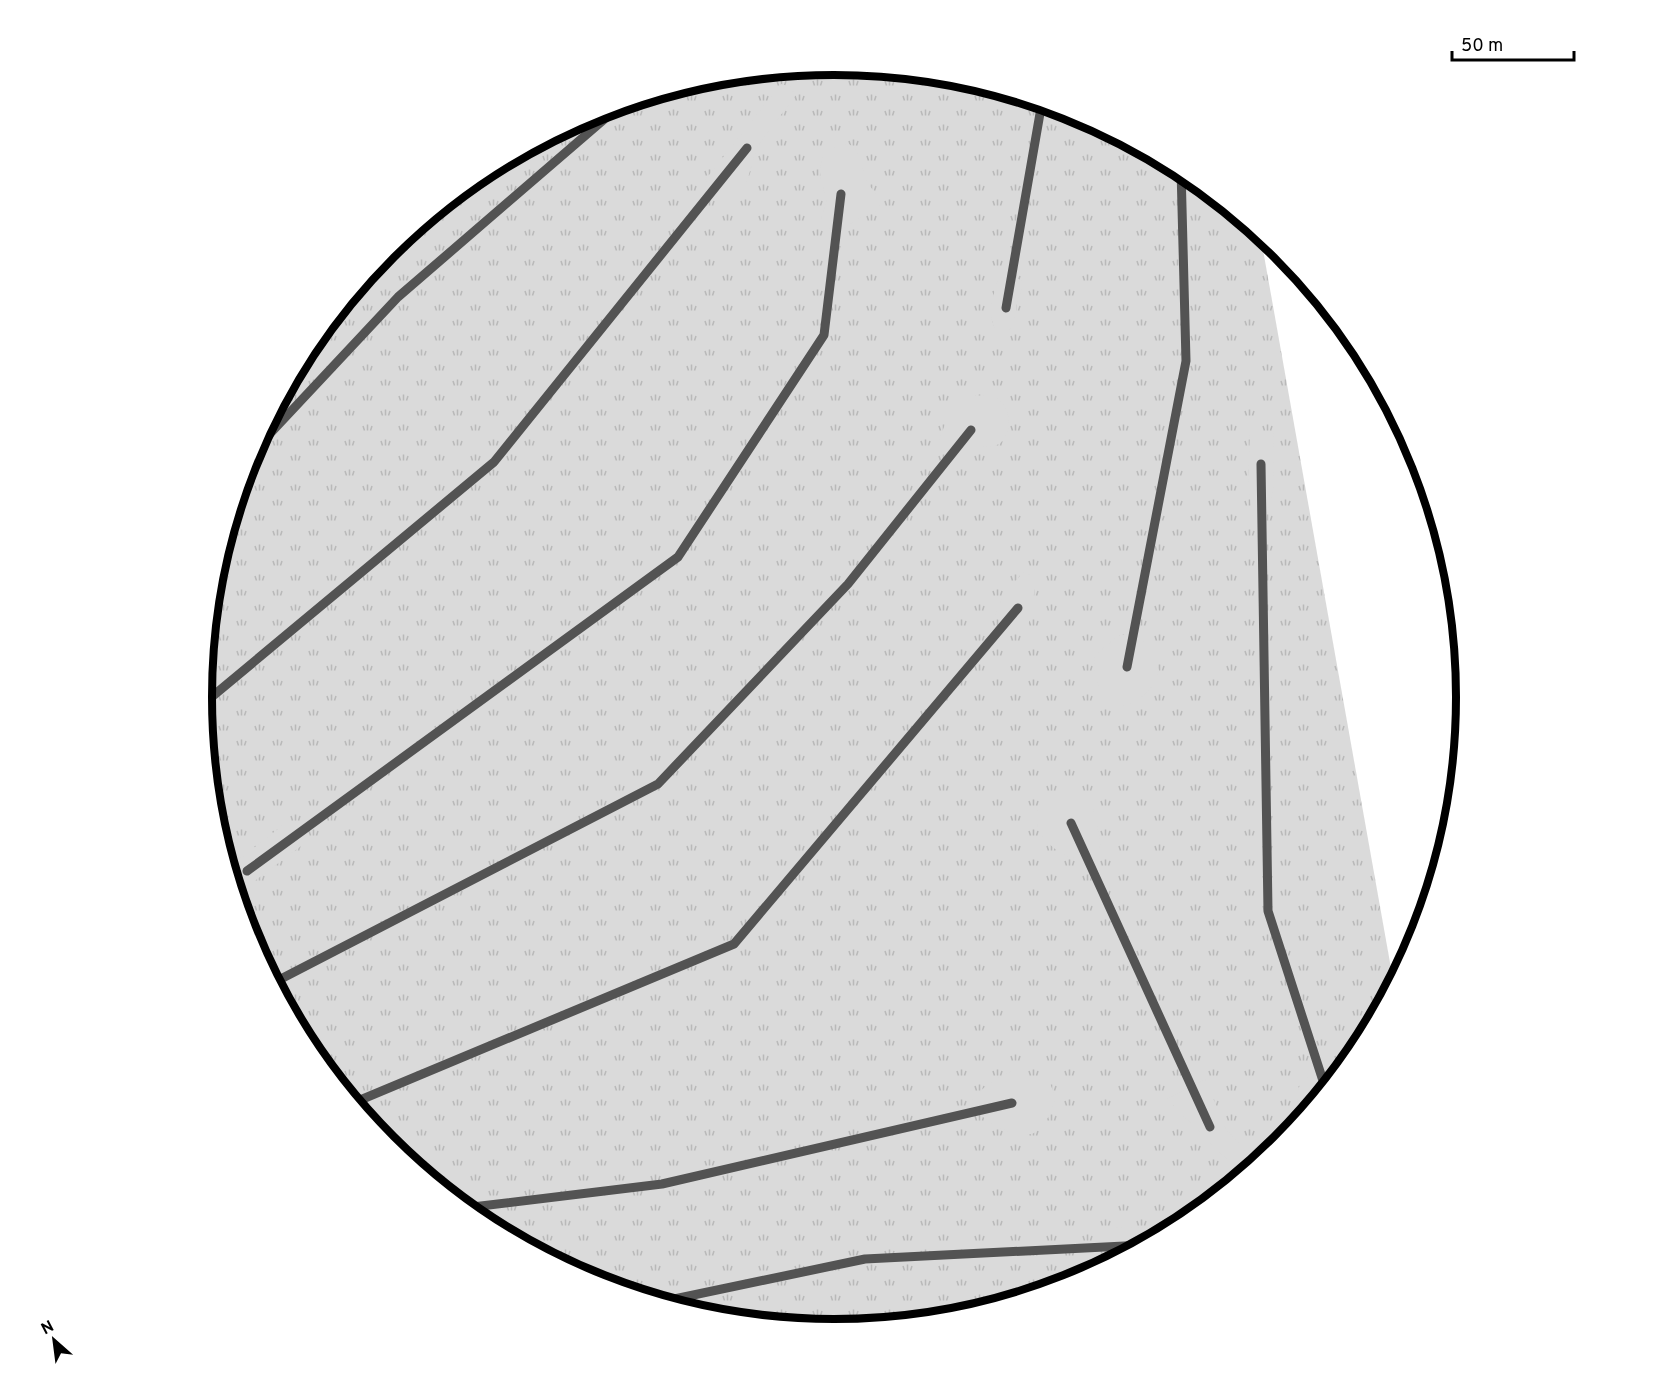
<svg xmlns="http://www.w3.org/2000/svg" width="1668" height="1394" font-family="Overpass,sans-serif">
<style>
.grass{fill:url(#grass-tufts)}
.garden{fill:#dadada}
.lines{fill:none;stroke-linecap:round;stroke-linejoin:round}
.service{stroke:#535353;stroke-width:9}
.rim{fill:none;stroke:#000;stroke-width:8}
</style>
<defs>
<pattern id="grass-tufts" width="24" height="20" patternUnits="userSpaceOnUse" patternTransform="scale(1.5)"><rect width="24" height="20" fill="#dadada"/><path d="M3 7l-1-3M5 7V3M7 7l1-3M15 17l-1-3M17 17v-4M19 17l1-3" fill="none" stroke="#b9b9b9"/></pattern>
</defs>
<rect width="100%" height="100%" fill="#fff"/>
<path class="grass" d="M834,65L958,77L1076,113L1186,171L1260,233L1394,985L1360,1049L1281,1144L1185,1223L1076,1281L834,1329L710,1317L592,1281L482,1223L387,1144L308,1048L250,939L214,820L202,697L214,573L250,455L308,345L387,250L483,171L592,113L711,77Z"/>
<path class="garden" d="M781,84L791,87L795,96L757,147L745,188L729,200L718,198L705,180Z
M849,144L856,150L868,184L879,197C879,200 880,205 879,207C875,214 868,214 862,217C847,225 832,241 821,219L827,200C821,180 815,169 827,150Z
M1010,274L1022,281V289L1016,305V315L1009,331L997,334C987,317 992,296 999,278Z
M988,395C1020,400 1014,458 979,445C964,451 951,461 938,448V442L954,402L969,396Z
M1250,432H1273L1274,487L1266,518L1253,519L1248,485Z
M1023,572L1035,577L1033,610L1025,634L994,617L1003,597Z
M1126,634L1142,639L1159,670C1154,692 1134,708 1111,706C1099,692 1092,673 1095,655L1118,636Z
M1055,791L1081,793L1092,804L1101,844C1087,871 1058,856 1044,838C1039,832 1037,823 1035,816L1042,799Z
M283,825L301,846L236,895L228,868Z
M1018,1069L1031,1077L1049,1081L1056,1098C1052,1110 1046,1126 1034,1133C1017,1141 972,1118 972,1099C980,1089 1006,1071 1018,1069Z
M1320,1073L1333,1081L1303,1117C1293,1098 1295,1077 1320,1073Z
M1205,1079L1226,1129L1257,1164L1243,1176L1167,1099Z
M1116,1227L1175,1229L1117,1260Z"/>
<g class="lines">
<path class="service" d="M1006,308L1042,102
M250,455L398,297L623,103
M1261,464L1268,911L1326,1090
M1127,667L1186,361L1181,169
M202,705L494,462L747,148
M1071,823L1210,1127
M247,871L678,557L824,335L841,194
M273,983L658,784L848,584L971,430
M353,1103L734,944L1018,608
M464,1208L662,1184L1012,1103
M660,1302L865,1259L1144,1245"/>
</g>
<path d="M0 0H1668V1394H0ZM212 697a622 622 0 1 1 1244 0a622 622 0 1 1-1244 0Z" fill="#fff" fill-rule="evenodd"/>
<path class="rim" d="M212 697a622 622 0 1 1 1244 0a622 622 0 1 1-1244 0Z"/>
<g transform="translate(54 1340) rotate(332)" stroke="#ffffff" stroke-width="4.5" paint-order="stroke">
<path d="M0-4.5L10 22L0 15L-10 22Z" fill="#000000"/>
<text y="-9" font-size="16" font-weight="bold" text-anchor="middle" fill="#000000">N</text>
</g>
<path d="M1452 51v9h122v-9" fill="none" stroke="#000000" stroke-width="3"/>
<text x="1461" y="51" font-size="18" fill="#000000" stroke="#ffffff" stroke-width="4.5" paint-order="stroke">50 m</text>
</svg>
